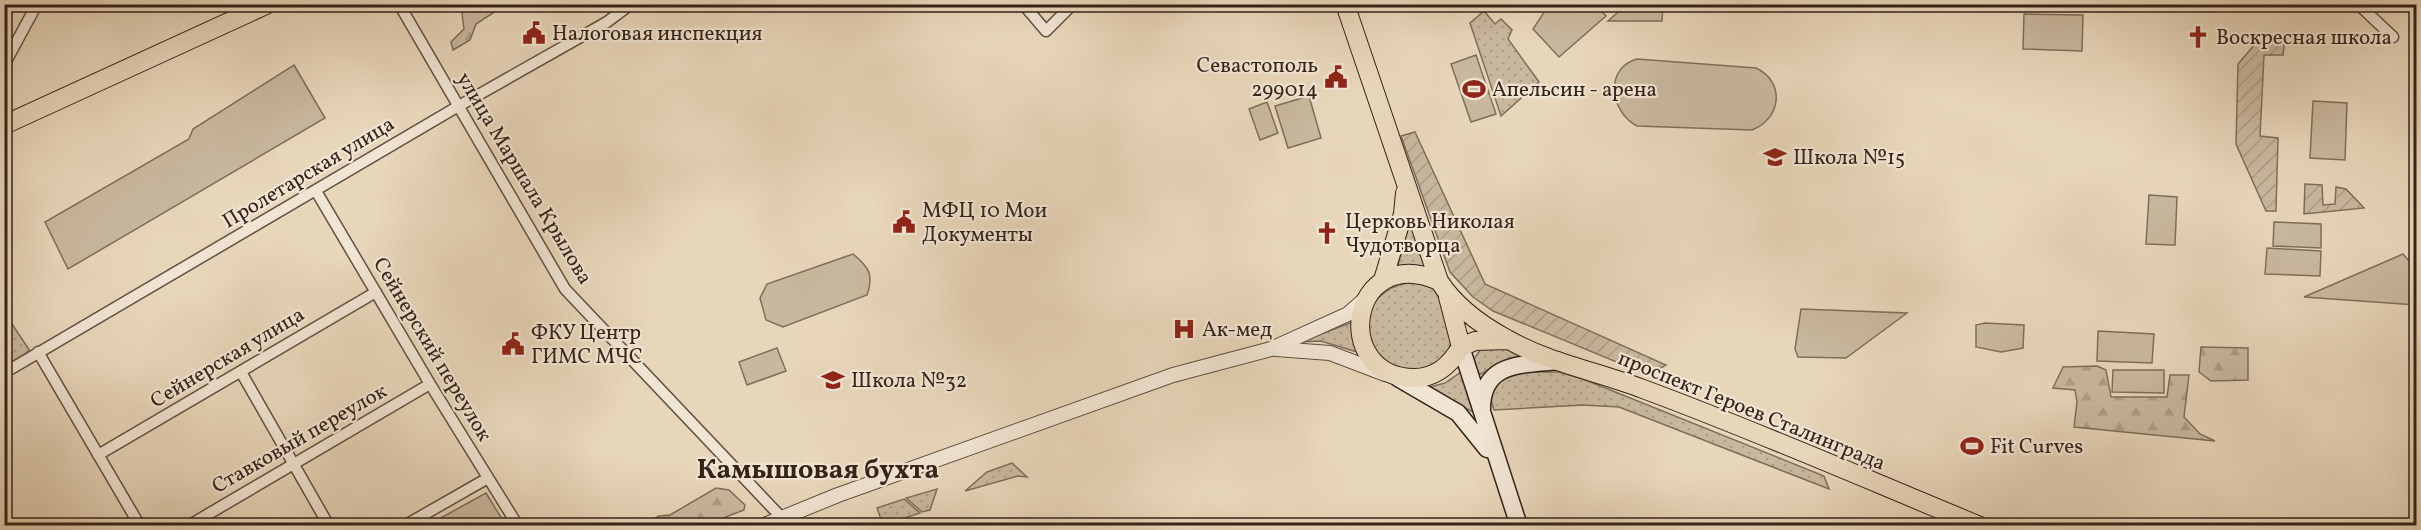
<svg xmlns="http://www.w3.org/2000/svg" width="2421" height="530" font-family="Vollkorn,serif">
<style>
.grass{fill:url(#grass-dots);stroke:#7e6e5b;stroke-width:1.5}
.forest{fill:url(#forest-firs);stroke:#7e6e5b;stroke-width:1.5}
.park{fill:#c9b89e;stroke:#7e6e5b;stroke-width:1.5}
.garden{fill:url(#garden-furrows);stroke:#7e6e5b;stroke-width:1.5}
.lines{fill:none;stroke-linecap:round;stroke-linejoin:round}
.minor-casing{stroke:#615040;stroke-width:13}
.tertiary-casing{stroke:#615040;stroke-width:16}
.secondary-casing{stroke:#342318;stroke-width:19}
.primary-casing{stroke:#342318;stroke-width:20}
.minor{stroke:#f0e4d2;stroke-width:10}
.tertiary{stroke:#f0e4d2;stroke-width:14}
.secondary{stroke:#f0e4d2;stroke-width:16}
.primary{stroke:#e8d6ba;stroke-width:18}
.labels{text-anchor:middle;stroke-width:4.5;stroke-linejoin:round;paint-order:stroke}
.poi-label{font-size:21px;fill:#342318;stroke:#f0e4d2;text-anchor:start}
.street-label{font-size:21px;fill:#342318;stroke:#f0e4d2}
.district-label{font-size:27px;font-weight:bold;fill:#342318;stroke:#f0e4d2}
</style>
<defs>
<pattern id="grass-dots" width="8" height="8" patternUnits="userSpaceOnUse" patternTransform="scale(1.5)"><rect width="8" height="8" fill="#c9b89e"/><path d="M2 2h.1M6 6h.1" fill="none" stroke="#ad9e87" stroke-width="1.8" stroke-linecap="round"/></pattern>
<pattern id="forest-firs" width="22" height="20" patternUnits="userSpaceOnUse" patternTransform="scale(1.5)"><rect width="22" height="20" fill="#c9b89e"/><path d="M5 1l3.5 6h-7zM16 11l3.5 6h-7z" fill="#ad9e87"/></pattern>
<pattern id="garden-furrows" width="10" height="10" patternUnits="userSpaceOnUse" patternTransform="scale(1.5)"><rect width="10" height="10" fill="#c9b89e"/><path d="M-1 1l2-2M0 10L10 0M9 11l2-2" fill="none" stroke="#ad9e87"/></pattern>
</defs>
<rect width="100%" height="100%" fill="#e8d6ba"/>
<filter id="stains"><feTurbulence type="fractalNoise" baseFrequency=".00333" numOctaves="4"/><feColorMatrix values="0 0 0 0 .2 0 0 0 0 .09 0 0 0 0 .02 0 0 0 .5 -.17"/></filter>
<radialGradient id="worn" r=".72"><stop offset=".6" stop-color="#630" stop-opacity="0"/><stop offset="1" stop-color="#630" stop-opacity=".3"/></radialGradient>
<path class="grass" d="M1484,11L1495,24L1501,19L1512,30L1508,39L1539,82L1501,116L1470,23Z
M1410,221L1426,267L1397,269Z
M1415,282L1440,291C1452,331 1464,336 1433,370C1424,370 1409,373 1400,371C1396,370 1392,365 1388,362C1349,334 1368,285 1415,282Z
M4,312L30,351L5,366H4Z
M1353,322L1357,352L1321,341L1299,342Z
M1482,347H1504L1533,357L1507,360L1479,375L1474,359Z
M1461,372L1475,413L1426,388L1445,383Z
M1515,372H1559L1583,379L1824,476L1829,489L1619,407L1583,405L1494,410L1490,396L1497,381Z
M1012,463L1027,477L1018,476L965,491L987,472Z
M937,489L930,510L922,512L906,498Z
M904,499L920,513L883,525L877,508Z"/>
<path class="forest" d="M461,5H505L476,24L470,40L453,50L451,42L464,29Z
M2201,347L2248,348V380L2211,381L2199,372Z
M2097,366L2106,370L2111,397H2167L2170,375H2189L2184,417L2200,434L2215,441L2074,427L2077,402L2075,390L2053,388L2063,367Z
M716,488L729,490L745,505L744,510L705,525H641L659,516L670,515Z"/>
<path class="park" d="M1543,5H1596L1606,16L1559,57L1533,29L1545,11Z
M1626,5H1663L1662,21H1608Z
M2024,14L2083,15L2082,51L2023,49Z
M1476,55L1496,114L1471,122L1451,64Z
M1637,59L1756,68C1786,82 1781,119 1752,130L1637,126C1610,112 1604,68 1637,59Z
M294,65L325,118L68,269L45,222L189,139L193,129Z
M1309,96L1321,138L1288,148L1275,106Z
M2313,101L2347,103L2345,160L2310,158Z
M1267,102L1278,133L1260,140L1249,109Z
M2149,195L2177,197L2175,245L2146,244Z
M2274,222L2321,224V248L2273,246Z
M2267,248L2321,251L2320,276L2265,274Z
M853,254C869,267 874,275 867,295L783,327L766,320L760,298L767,284Z
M2403,254L2416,269V305L2304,297Z
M1801,309L1907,313L1846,358L1798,357L1795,349Z
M1985,323L2024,325L2023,348L2001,352L1976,347V325Z
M2098,331L2154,334L2152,363L2097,361Z
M777,348L786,371L747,385L739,362Z
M2113,370H2164V393L2112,392Z
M486,493L505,524L428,525Z"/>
<path class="garden" d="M2285,39L2283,55H2264L2260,136L2278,138L2276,211H2266L2236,144L2238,64L2256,43Z
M1415,132L1485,284L1666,365L1648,375L1493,311L1473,297L1450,272L1401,136Z
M2305,184L2322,185L2323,205L2335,204L2336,187L2346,189L2364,208L2304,214Z"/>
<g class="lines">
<g class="minor-casing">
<path id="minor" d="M399,4L565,289L781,517
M1023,4L1046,31L1073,4
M2358,4L2393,37
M4,65L37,4
M316,191L430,384L518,526
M38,352L140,526
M241,372L329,526
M4,373L457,107L607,22L631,4
M98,455L376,292
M188,526L430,384
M404,526L488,478"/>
</g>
<g class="tertiary-casing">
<path id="tertiary" d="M1276,349L1330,353L1385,374
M762,526L838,495L1173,375L1271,349L1348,314L1365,299"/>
</g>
<g class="secondary-casing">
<path id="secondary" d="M1461,347L1519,526
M1398,378L1458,413L1487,449
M1482,409C1482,362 1521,365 1558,361"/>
</g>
<g class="primary-casing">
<path id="primary" d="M1345,4L1439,281C1455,306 1481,325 1507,339C1549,363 1599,372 1643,389C1757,431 1868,480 1980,526
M4,125L268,4
M1383,280L1403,214L1405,193
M1439,281C1349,242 1330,377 1414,378C1436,378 1450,365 1461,347L1448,297
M1461,347L1475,341L1508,340"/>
</g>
<use href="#minor" class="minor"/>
<use href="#tertiary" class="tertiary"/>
<use href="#secondary" class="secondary"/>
<use href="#primary" class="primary"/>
</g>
<defs>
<g id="civic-bare" transform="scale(1.8)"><path d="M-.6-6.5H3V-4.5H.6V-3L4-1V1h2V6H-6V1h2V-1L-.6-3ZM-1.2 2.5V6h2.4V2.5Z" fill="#8f2418" stroke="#f0e4d2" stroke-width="2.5" paint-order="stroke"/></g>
<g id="church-bare" transform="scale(1.8)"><path d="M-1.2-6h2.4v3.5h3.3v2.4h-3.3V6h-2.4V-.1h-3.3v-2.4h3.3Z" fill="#8f2418" stroke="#f0e4d2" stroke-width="2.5" paint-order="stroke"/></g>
<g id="stadium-bare" transform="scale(1.8)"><path d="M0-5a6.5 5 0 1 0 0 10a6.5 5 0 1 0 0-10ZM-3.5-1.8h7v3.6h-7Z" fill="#8f2418" stroke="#f0e4d2" stroke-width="2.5" paint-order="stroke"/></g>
<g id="school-bare" transform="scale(1.8)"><path d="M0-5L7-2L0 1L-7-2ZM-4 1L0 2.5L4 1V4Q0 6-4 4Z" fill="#8f2418" stroke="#f0e4d2" stroke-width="2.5" paint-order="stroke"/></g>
<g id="hospital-bare" transform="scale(1.8)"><path d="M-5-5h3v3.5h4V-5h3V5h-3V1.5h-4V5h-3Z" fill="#8f2418" stroke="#f0e4d2" stroke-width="2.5" paint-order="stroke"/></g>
</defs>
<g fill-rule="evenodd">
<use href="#civic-bare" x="534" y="33"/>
<use href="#church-bare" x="2198" y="37"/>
<use href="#civic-bare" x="1336" y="77"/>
<use href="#stadium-bare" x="1474" y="89"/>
<use href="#school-bare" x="1775" y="157"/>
<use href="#civic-bare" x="904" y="222"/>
<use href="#church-bare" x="1327" y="233"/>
<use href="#hospital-bare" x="1184" y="329"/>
<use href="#civic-bare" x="513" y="344"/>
<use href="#school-bare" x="833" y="380"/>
<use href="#stadium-bare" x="1972" y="446"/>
</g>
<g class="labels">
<g class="poi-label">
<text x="552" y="40">Налоговая инспекция</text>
<text x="2216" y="44">Воскресная школа</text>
<text x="1318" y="72" text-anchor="end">Севастополь<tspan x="1318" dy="24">299014</tspan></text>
<text x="1492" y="96">Апельсин - арена</text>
<text x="1793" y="164">Школа №15</text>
<text x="922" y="217">МФЦ 10 Мои<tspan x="922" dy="24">Документы</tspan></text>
<text x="1345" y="228">Церковь Николая<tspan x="1345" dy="24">Чудотворца</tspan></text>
<text x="1202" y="336">Ак-мед</text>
<text x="531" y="339">ФКУ Центр<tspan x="531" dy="24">ГИМС МЧС</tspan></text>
<text x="851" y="387">Школа №32</text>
<text x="1990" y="453">Fit Curves</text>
</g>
<g class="street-label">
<text transform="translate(308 172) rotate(-31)" y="7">Пролетарская улица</text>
<text transform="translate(525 178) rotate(59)" y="7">улица Маршала Крылова</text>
<text transform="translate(433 349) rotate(59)" y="7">Сейнерский переулок</text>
<text transform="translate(227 357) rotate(-31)" y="7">Сейнерская улица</text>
<text transform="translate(1752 410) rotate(22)" y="7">проспект Героев Сталинграда</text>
<text transform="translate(299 438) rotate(-30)" y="7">Ставковый переулок</text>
</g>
<g class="district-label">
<text x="818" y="478">Камышовая бухта</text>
</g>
</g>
<rect width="2421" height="530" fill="none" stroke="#e8d6ba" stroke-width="24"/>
<rect x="6" y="6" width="2409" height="518" fill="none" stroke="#342318" stroke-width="3"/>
<rect x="12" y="12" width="2397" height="506" fill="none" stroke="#342318" stroke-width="1.5"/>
<rect width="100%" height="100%" filter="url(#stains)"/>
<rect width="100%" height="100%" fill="url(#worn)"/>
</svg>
